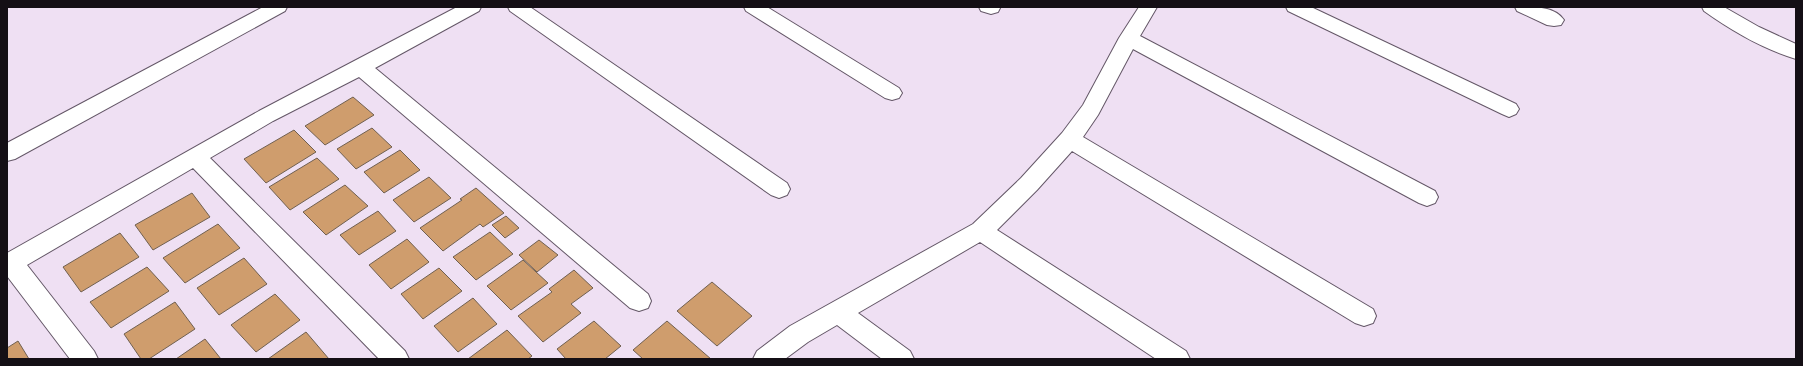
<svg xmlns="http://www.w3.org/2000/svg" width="1803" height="366" font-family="Mulish,sans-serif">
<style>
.building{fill:#cf9d6d;stroke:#706051}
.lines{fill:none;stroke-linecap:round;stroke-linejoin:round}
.minor-casing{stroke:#645767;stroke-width:2}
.minor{fill:#fff;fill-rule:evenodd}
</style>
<rect width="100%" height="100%" fill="#efe0f3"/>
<path class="building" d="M353,97L374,115L325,145L305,126Z
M372,128L392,147L356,169L337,149Z
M294,130L316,152L266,183L244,159Z
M400,150L420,170L384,193L364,172Z
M317,158L339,179L290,210L269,187Z
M429,177L451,198L414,222L393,200Z
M345,185L368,206L326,235L303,212Z
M476,188L504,213L483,227L480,224L443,251L420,228L462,200L460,199Z
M192,193L210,217L153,250L135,225Z
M378,211L396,231L359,255L340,235Z
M506,216L519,228L505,238L492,225Z
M218,224L240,248L185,283L163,258Z
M490,232L513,254L476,280L453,257Z
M120,233L139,257L81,292L63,267Z
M407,239L429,262L391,289L369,265Z
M539,240L558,255L537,272L519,255Z
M244,258L267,284L219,315L197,288Z
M523,260L548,283L511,310L487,286Z
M147,267L169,291L111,328L90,302Z
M439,268L462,291L423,319L401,294Z
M574,270L593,288L571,304L581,313L543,342L518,316L552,292L549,289Z
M712,282L752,316L717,346L677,311Z
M275,294L300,320L256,352L231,325Z
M473,298L497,324L458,352L434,326Z
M175,302L195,329L149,359H141L124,334Z
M594,321L621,346L605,359H566L557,349Z
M667,321L711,359H643L633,350Z
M507,330L532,356L528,359H468Z
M306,332L329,359H268Z
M205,339L221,359H176Z
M18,341L29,359H7V348Z"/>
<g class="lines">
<g class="minor-casing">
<path id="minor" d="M263,7H287L285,11L15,159L7,161V143Z
M457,7H481L479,11L375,68L648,294L651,301L648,308L639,311L630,308L359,77L273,121L210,158L405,351L409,359H379L193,168L27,265L94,351L98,359H70L7,276V253L259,111Z
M508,7H530L787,183L790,189L787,195L779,198L771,195L510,11Z
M744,7H767L899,88L902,93L899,98L892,100L885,98L746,11Z
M979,7H1000V8L998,12L991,14L981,11Z
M1139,7H1157L1140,36L1435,191L1438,197L1435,203L1427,206L1419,203L1133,49L1098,115L1083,137L1373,309L1376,316L1373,323L1364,326L1355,323L1072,151L1037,190L997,230L1186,351L1190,359H1156L980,242L858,313L910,351L914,359H882L837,325L808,342L785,359H753L757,351L790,326L973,224L1021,178L1062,133L1083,105L1119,38Z
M1286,7H1311L1516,104L1519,109L1516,114L1509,117L1502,114L1288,11Z
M1515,7C1530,7 1554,5 1564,20L1561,25L1554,26L1547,25L1517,11Z
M1702,7H1724L1759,27L1796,44V59C1763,49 1732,31 1704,11Z"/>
</g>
<use href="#minor" class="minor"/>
</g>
<rect width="1803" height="366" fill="none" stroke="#140f15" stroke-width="16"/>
</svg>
